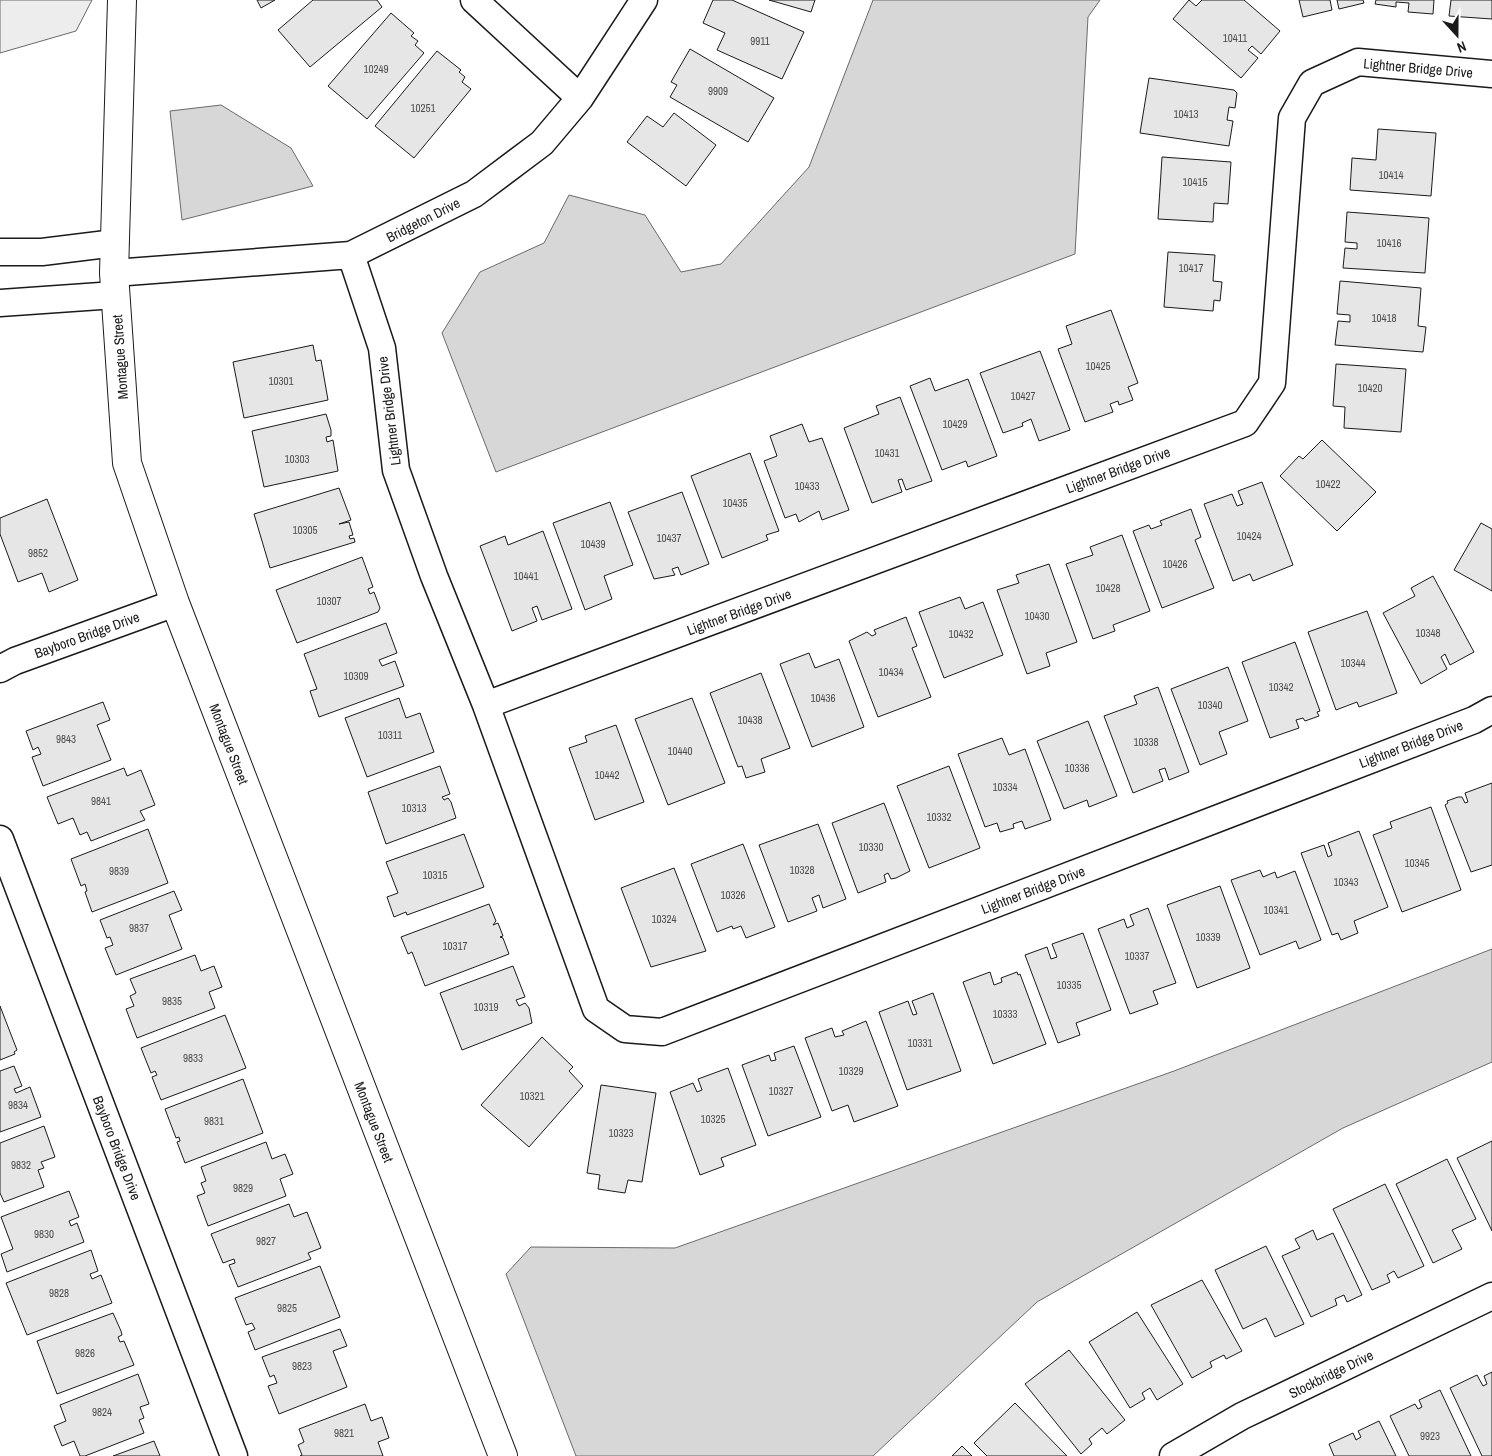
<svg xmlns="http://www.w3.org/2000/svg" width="1492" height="1456" font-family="'Archivo Narrow',sans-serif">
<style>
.built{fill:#ededed;stroke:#6a6a6a}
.water{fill:#d7d7d7;stroke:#6a6a6a}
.building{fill:#e6e6e6;stroke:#1a1a1a}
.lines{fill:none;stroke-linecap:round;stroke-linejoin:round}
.minor-casing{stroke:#1a1a1a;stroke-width:29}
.tertiary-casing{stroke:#1a1a1a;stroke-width:30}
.minor{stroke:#fff;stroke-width:26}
.tertiary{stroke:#fff;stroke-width:28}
.labels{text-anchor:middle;stroke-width:4;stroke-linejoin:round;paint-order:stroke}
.number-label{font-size:11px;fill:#4d4d4d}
.street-label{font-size:14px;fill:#1a1a1a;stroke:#fff}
</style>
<rect width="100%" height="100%" fill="#fff"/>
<path class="built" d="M0,0H92L76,31L0,53Z"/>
<path class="water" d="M873,0H1100L1088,17L1075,254L496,472L442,333L480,272L544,243L569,195L645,215L681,272L721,264L809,167Z
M221,105L291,148L313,186L182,220L170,111Z
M1492,949V1062L1343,1128L1037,1302L873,1456H576L506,1274L531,1247L675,1248L1174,1071Z"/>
<path class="building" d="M257,0H275L261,8Z
M313,0H377L382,7L310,67L278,30Z
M713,0H732L804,32L782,79L717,50L725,33L703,23Z
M769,0H815L811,12Z
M1189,0L1196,6L1202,0H1244L1280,31L1261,54L1252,46L1248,50L1258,58L1241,78L1173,19Z
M1299,0H1330L1332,10L1303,17Z
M1337,0H1363L1364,3L1339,9Z
M1376,0H1434L1433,14L1408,12L1409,3L1396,2V7L1375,4Z
M1451,0H1492V19L1449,16Z
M391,13L414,33L411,36L418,41L415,45L424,53L367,119L328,86Z
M690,49L774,98L748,142L670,97L677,85L671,82Z
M437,51L461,70L459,72L465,77L462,82L471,89L414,158L375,126Z
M1149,78L1234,90L1237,93L1235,108L1229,107L1227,120L1233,121L1229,146L1140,133Z
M674,113L716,145L686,186L627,142L647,116L663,127Z
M1378,129L1436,133L1431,196L1350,190L1352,158L1376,160Z
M1162,157L1231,162L1228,204L1214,203L1213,222L1158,219Z
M1347,212L1429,218L1425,273L1343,268L1345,248L1357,249V243L1345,242Z
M1168,252L1215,255L1213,281L1222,282L1220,301L1214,300L1213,311L1164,307Z
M1340,281L1421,288L1418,326L1426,327L1423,352L1335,345L1338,321L1350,322V315L1337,314Z
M1111,310L1138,383L1128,387L1133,400L1119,405L1118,401L1110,404L1113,412L1085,422L1058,349L1072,344L1066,326Z
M313,345L316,361L321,360L328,400L244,418L233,362Z
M1040,351L1070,430L1039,441L1031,419L1022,423L1023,426L1003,433L980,373Z
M1336,364L1406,369L1401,432L1344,428L1345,407L1333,406Z
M930,378L935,391L968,379L997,456L968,467L966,461L942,470L910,386Z
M900,397L932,481L906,490L902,479L898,480L902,492L872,503L844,428L879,414L876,406Z
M326,414L331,430V436L326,437L327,442L333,440L338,471L264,487L252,431Z
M802,424L809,442L822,438L849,510L822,520L819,511L799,522L796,514L785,518L764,461L777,456L770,436Z
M1322,440L1376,492L1337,531L1280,476L1299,456L1303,459Z
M750,453L779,531L766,535L768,540L722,558L691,476Z
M1262,482L1293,565L1253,581L1250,574L1233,581L1204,504L1232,494L1237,506L1243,504L1238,491Z
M339,488L351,520L339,524L349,522L353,535L349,536L350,539L354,538L355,542L270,568L254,514Z
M682,492L709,564L681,575L678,567L672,569L675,575L654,579L628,512Z
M47,499L78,580L49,592L42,573L18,582L0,534V518Z
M610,502L633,565L604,576L612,599L585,610L553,523Z
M1191,509L1201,537L1195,540L1214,588L1162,608L1133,531L1149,525L1151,529L1162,525L1160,521Z
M1481,523L1492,529V591L1454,570Z
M543,531L572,609L542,620L537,606L532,608L537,621L512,631L480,546L505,536L508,545Z
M1122,535L1150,611L1113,625L1115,631L1093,639L1066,564L1093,555L1090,547Z
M362,557L373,587L368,589L370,594L374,592L380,608L378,612L297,643L276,590Z
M1049,564L1077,642L1046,653L1050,666L1027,674L997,590L1019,583L1016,575Z
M1433,576L1474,652L1450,665L1445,654L1441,657L1447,669L1421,684L1383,613L1415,596L1411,588Z
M960,597L965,609L983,602L1003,655L944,678L919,612Z
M1367,611L1397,693L1359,707L1357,702L1336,710L1308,632Z
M906,617L917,646L912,648L931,697L878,717L849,641L867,632L872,636L876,634L874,630Z
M386,623L397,653L379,660L382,666L395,661L404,686L319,717L310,691L317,689L304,654Z
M1295,642L1320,711L1317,712L1319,716L1305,721L1303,718L1296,720L1299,728L1270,738L1242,662Z
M809,653L815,668L839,659L864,727L812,747L780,664Z
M1228,667L1248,721L1219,732L1227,754L1200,765L1171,689Z
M761,673L790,748L761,759L765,772L746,778L742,766L738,767L710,693Z
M1158,687L1189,772L1169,780L1165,768L1159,770L1163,781L1133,793L1104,716L1137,704L1134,696Z
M399,698L406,718L420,713L434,752L367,777L345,718Z
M692,698L725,783L668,805L635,719Z
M103,702L110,720L97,725L111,760L43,786L32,757L41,754L38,747L33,750L26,731Z
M1088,721L1117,796L1089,807L1087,800L1064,809L1037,741Z
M616,725L644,802L595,820L569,748L587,742L585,736Z
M1002,738L1009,755L1025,749L1051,820L1025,829L1022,821L1013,824L1014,828L1000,832L997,823L985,827L958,754Z
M440,766L450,794L442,797L444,800L448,798L451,802L456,818L386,844L368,792Z
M949,766L980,848L929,868L897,786Z
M124,768L127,776L141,770L155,805L140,811L145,820L91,841L87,832L80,835L73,818L58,824L47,797Z
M1492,783V865L1471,872L1445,805L1448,803L1447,801L1458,797H1462L1465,803L1468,802L1465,793Z
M884,803L910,871L896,878L891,879L888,873L884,875L886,882L858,893L832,823Z
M1431,807L1461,890L1402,912L1373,835L1392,828L1390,822Z
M818,824L846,899L823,908L819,895L812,898L817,911L788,922L759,845Z
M148,829L168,883L92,912L85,892L87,891L85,884L81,886L71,859Z
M1359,831L1388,907L1354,921L1358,933L1341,940L1338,933L1332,935L1301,853L1324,845L1328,857L1332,855L1328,843Z
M464,834L484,887L407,915L406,912L394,917L387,897L398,893L386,862Z
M743,844L775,927L746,938L741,926L733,929L732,926L717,932L691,864Z
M674,868L706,951L651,967L621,888Z
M1260,870L1263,877L1275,872L1277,878L1295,871L1321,940L1299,949L1296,941L1260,955L1231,880Z
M1220,886L1250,968L1197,988L1167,905Z
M174,891L182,910L169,915L182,949L116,975L105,948L113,945L110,937L107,938L100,920Z
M489,904L496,921L493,925L498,923L503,936L500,937L503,938L509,954L425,986L412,952L408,954L401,937Z
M1148,908L1176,983L1153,991L1158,1004L1130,1014L1098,929L1124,919L1127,928L1134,925L1130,915Z
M1083,933L1111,1010L1076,1023L1080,1035L1058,1043L1025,955L1047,947L1051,959L1057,957L1052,944Z
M195,955L201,971L214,966L222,987L209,992L215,1008L137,1038L126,1009L134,1006L130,996L136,993L130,979Z
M513,966L525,997L516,1000L519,1006L525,1003L529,1008L532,1023L462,1050L440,993Z
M990,972L994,985L1002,982L1001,978L1017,972L1018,975L1020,974L1046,1044L993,1064L963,982Z
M933,993L961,1071L907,1090L879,1012L908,1001L913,1015L917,1014L912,1001Z
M0,1006L17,1050L14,1052L15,1054L0,1060Z
M225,1015L246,1068L161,1100L152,1077L157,1075L155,1071L151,1073L141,1048Z
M866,1021L898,1106L854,1122L848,1105L832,1111L805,1038L832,1028L835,1037L844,1035L842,1031Z
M542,1037L573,1067L569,1071L583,1086L529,1147L481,1105Z
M794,1046L821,1117L768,1136L742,1065L769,1055L771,1061L776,1060L774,1053Z
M14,1066L22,1086L14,1089L16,1093L30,1087L41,1117L0,1132V1071Z
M728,1068L756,1145L721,1158L724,1166L700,1175L670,1092L693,1083L697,1092L702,1090L698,1079Z
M243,1079L263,1133L185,1163L177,1142L180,1141L179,1137L176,1138L165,1109Z
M601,1085L656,1093L642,1182L628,1180L625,1193L598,1189L600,1175L587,1173Z
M44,1126L55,1157L41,1162L44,1168L38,1170L44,1187L4,1202L0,1193V1143Z
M1492,1141V1231L1457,1158Z
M266,1142L272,1159L285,1154L293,1174L280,1179L286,1196L208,1226L197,1196L205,1193L201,1183L206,1181L201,1167Z
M1447,1159L1476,1219L1452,1230L1462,1249L1433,1263L1396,1184Z
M1385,1184L1424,1266L1398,1278L1394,1271L1387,1275L1390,1282L1372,1290L1333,1209Z
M69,1191L79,1217L69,1221L71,1226L77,1223L84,1242L7,1272L1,1254L13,1249L1,1217Z
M289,1204L294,1217L307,1212L321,1248L308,1253L311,1259L238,1287L229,1265L235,1263L234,1259L223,1263L211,1234Z
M1313,1230L1317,1240L1333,1233L1362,1295L1347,1302L1344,1295L1335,1299L1337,1305L1311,1317L1282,1256L1300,1248L1295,1239Z
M1266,1246L1304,1324L1275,1337L1266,1318L1243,1329L1215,1270Z
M91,1250L98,1271L90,1274L92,1279L101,1275L112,1303L27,1335L6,1283Z
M320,1266L340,1317L255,1350L248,1332L255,1329L252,1323L246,1325L235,1298Z
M1202,1280L1242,1351L1226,1359L1224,1355L1210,1362L1212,1367L1192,1378L1151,1305Z
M1137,1312L1183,1384L1157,1400L1150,1388L1142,1393L1145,1399L1130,1408L1089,1342Z
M113,1313L121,1331L122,1335L118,1337L120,1342L124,1341L134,1365L57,1394L37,1341Z
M340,1329L347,1346L333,1351L347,1387L279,1414L268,1386L277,1383L274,1375L270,1377L262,1357Z
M1069,1350L1125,1420L1107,1434L1102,1428L1089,1439L1092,1444L1081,1454L1025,1384Z
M1492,1372V1456H1482L1450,1388L1477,1375L1483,1386L1487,1384L1484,1376Z
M138,1374L149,1404L140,1407L144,1418L139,1420L144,1433L85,1456H80L74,1441L62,1446L54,1426L66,1421L60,1405Z
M1440,1390L1471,1456H1409L1390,1416L1415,1404L1418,1409L1422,1407L1419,1400Z
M1015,1403L1067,1456H987L974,1443Z
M365,1404L371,1421L382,1417L389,1438L378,1442L383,1456H300L302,1455L298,1445L304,1442L299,1429Z
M1379,1421L1396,1456H1334L1329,1444L1353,1433L1356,1440L1361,1437L1358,1431Z
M154,1441L160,1456H113Z
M962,1446L972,1456H952Z"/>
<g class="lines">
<g class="minor-casing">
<path id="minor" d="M474,0L580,98
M0,252H42L115,243
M351,255L382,348L396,470L434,576L486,705L596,1009L625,1029L662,1032L1474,720L1492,710
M114,273L351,255L474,194L542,143L580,98L644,0
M0,303L115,295
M0,669L15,661L175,603
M486,705L1245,423L1272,383L1292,118L1312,83L1358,62L1492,74
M0,839L234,1456
M1173,1456L1242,1416L1492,1296"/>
</g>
<g class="tertiary-casing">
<path id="tertiary" d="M122,0L114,273L127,463L175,603L503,1456"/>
</g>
<use href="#minor" class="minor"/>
<use href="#tertiary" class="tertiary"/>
</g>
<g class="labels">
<g class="number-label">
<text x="1235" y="42">10411</text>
<text x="760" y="45">9911</text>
<text x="376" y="73">10249</text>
<text x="718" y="95">9909</text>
<text x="423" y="112">10251</text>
<text x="1186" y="118">10413</text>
<text x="1391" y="179">10414</text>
<text x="1195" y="186">10415</text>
<text x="1389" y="247">10416</text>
<text x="1191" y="272">10417</text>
<text x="1384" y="322">10418</text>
<text x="1098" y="370">10425</text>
<text x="281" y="385">10301</text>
<text x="1370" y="392">10420</text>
<text x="1023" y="400">10427</text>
<text x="955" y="428">10429</text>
<text x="887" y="457">10431</text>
<text x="297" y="463">10303</text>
<text x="1328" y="488">10422</text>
<text x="807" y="490">10433</text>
<text x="735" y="507">10435</text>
<text x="305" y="534">10305</text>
<text x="1249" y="540">10424</text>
<text x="669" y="542">10437</text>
<text x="593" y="548">10439</text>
<text x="38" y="557">9852</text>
<text x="1175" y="568">10426</text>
<text x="526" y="580">10441</text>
<text x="1108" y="592">10428</text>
<text x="329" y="605">10307</text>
<text x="1037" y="620">10430</text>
<text x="1428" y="637">10348</text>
<text x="961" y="638">10432</text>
<text x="1353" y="667">10344</text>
<text x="891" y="676">10434</text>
<text x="356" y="680">10309</text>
<text x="1281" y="691">10342</text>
<text x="823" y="702">10436</text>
<text x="1210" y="709">10340</text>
<text x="750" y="724">10438</text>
<text x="390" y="739">10311</text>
<text x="66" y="743">9843</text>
<text x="1146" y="746">10338</text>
<text x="680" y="755">10440</text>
<text x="1077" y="772">10336</text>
<text x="607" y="779">10442</text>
<text x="1005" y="791">10334</text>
<text x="101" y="805">9841</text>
<text x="414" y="812">10313</text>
<text x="939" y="821">10332</text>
<text x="871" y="851">10330</text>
<text x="1417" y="867">10345</text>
<text x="802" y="874">10328</text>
<text x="119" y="875">9839</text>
<text x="435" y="879">10315</text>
<text x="1346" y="886">10343</text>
<text x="733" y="899">10326</text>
<text x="1276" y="914">10341</text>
<text x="664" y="923">10324</text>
<text x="139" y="932">9837</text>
<text x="1208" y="941">10339</text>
<text x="455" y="950">10317</text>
<text x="1137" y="960">10337</text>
<text x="1069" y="989">10335</text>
<text x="172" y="1005">9835</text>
<text x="486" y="1011">10319</text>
<text x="1005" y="1018">10333</text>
<text x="920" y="1047">10331</text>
<text x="193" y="1062">9833</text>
<text x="851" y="1075">10329</text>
<text x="781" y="1095">10327</text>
<text x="532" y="1100">10321</text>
<text x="18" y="1109">9834</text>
<text x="713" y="1123">10325</text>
<text x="214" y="1125">9831</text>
<text x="621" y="1137">10323</text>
<text x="21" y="1169">9832</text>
<text x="243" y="1192">9829</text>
<text x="44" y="1238">9830</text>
<text x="266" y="1245">9827</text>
<text x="59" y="1297">9828</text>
<text x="287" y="1312">9825</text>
<text x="85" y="1357">9826</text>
<text x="302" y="1370">9823</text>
<text x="102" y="1416">9824</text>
<text x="344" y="1437">9821</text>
<text x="1430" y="1440">9923</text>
</g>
<g class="street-label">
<text transform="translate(1418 68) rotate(5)" y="5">Lightner Bridge Drive</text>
<text transform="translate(423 220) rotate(-27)" y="5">Bridgeton Drive</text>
<text transform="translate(120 357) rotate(-94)" y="5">Montague Street</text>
<text transform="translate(389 411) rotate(-97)" y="5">Lightner Bridge Drive</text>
<text transform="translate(1118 470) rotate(-20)" y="5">Lightner Bridge Drive</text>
<text transform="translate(739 612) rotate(-20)" y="5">Lightner Bridge Drive</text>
<text transform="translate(87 635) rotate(-20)" y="5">Bayboro Bridge Drive</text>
<text transform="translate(229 744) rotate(69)" y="5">Montague Street</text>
<text transform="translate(1411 744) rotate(-21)" y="5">Lightner Bridge Drive</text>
<text transform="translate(1033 890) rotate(-21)" y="5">Lightner Bridge Drive</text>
<text transform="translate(374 1122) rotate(69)" y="5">Montague Street</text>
<text transform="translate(117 1148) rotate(69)" y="5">Bayboro Bridge Drive</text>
<text transform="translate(1331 1374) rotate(-26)" y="5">Stockbridge Drive</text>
</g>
</g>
<g transform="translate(1457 35) rotate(159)" stroke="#ffffff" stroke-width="4" paint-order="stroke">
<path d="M0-4L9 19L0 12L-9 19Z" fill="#1a1a1a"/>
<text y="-8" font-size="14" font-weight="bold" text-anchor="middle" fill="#1a1a1a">N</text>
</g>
</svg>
